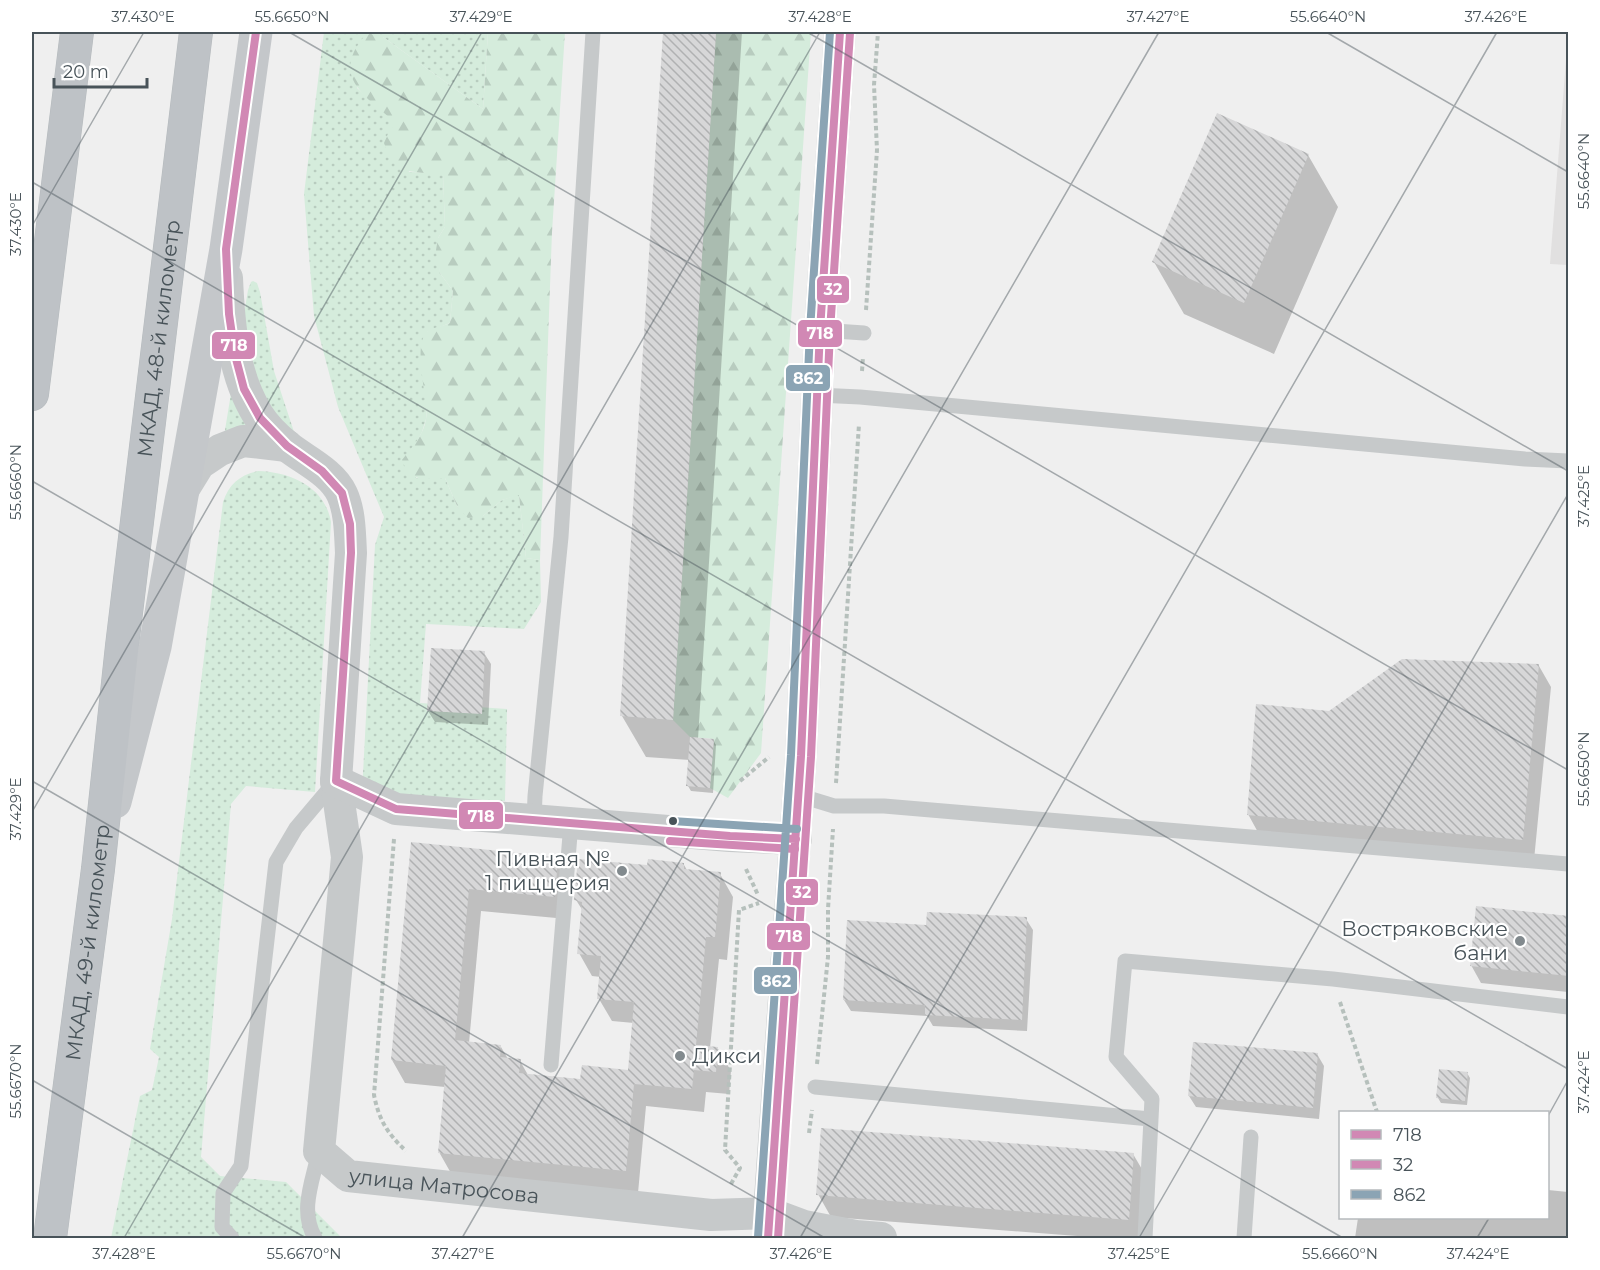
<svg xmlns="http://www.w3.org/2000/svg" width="1600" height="1270" font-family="Montserrat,sans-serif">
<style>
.education{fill:#e1e0e0}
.grass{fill:url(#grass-dots)}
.forest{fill:url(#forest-firs)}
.shadow{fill:#0003}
.building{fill:url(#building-back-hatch)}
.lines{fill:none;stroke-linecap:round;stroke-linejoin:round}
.trunk-casing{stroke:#b5babd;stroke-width:34}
.path{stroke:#b6c0bc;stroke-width:4;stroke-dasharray:4.5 3;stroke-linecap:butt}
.service{stroke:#c6c9ca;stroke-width:15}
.minor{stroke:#c6c9ca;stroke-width:32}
.primary{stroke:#c4c7ca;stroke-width:33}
.trunk{stroke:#bec2c6;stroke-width:33}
.bus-1-casing{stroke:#fff;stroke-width:12}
.bus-2-casing{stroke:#fff;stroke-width:12}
.bus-3-casing{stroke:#fff;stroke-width:12}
.bus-1{stroke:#d188b4;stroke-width:8}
.bus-2{stroke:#d188b4;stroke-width:8}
.bus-3{stroke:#8ba4b4;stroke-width:8}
.ticks{fill:none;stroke:#485359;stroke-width:1.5;stroke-opacity:0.45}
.bus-dot{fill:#485359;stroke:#fff;stroke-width:2}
.poi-dot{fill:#828a8e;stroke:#fff;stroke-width:2}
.labels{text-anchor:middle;stroke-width:4.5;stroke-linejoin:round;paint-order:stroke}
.street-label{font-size:21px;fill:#485359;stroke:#fff}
.poi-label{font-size:21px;fill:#485359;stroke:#fff;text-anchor:end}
.line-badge{stroke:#fff;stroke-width:2}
.badge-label{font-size:16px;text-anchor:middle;font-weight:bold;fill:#fff}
.neatline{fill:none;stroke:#485359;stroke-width:2}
.ticks-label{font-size:15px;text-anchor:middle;fill:#485359}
</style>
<defs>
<pattern id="grass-dots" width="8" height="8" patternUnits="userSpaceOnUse" patternTransform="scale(1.5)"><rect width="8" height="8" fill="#d5ecdc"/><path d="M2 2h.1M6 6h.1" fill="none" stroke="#b8ccbf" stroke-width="1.8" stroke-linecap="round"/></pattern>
<pattern id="forest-firs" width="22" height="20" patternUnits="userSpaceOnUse" patternTransform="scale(1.5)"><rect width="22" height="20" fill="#d5ecdc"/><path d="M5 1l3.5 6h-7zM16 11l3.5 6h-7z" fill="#b8ccbf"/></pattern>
<pattern id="building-back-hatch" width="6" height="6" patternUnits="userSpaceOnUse" patternTransform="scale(1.5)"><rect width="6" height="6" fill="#d7d7d8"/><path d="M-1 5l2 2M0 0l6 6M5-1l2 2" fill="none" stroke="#b0b1b2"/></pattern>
</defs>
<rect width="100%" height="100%" fill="#efefef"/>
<path class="education" d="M1568,35V265L1550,264Z"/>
<path class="grass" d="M324,32H488L483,109L383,37L357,88L398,124L409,172L443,173L445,227L438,238L440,273L453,291L450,323L427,332L426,419L422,432L416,443V478H445L458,508L483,516L502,500L519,494L526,558L540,560L541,602L524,629L426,624L420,703L507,709L505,801L362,793L375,545L384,517L338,407L314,316L304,194Z
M253,281L257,283L260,292L274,371L296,438L224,436L248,290L251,282Z
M258,471C291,472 325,487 331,522L315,792L246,786L231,804L201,1157L220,1176L286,1182L342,1238H111L140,1096L152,1090L159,1057L150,1049L172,919L223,502C229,484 240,475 258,471Z"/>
<path class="forest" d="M488,32H565L552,232L540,560L526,558L519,495L502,500L483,516L468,518L458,508L445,478C423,478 411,484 402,460C411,448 424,435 426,419C429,400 411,344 428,331C434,327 444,326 450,323L453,291L440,273L436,250L438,238L445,227L443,174C411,171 396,177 384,143L390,129L397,124C365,95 328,77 367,33L383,37L483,109Z
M716,32H811L761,753L728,798L710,788L714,739L690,737L673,720Z"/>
<path class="shadow" d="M665,32H742L698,739L713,740L716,745L713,793L691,791L688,786L690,760L646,757L622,716Z
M1308,155L1338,207L1274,354L1184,314L1154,262Z
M484,653L491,664L488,725L435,722L428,711Z
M1539,666L1551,687L1534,860L1260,836L1248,814L1330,712Z
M413,844L558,858L571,881L567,919L481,911L469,1043L501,1047L508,1059L520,1061L528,1075L582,1080L629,1072L634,1023L612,1021L599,999L601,977L592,976L579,953L583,911L576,900L649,867L684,865L687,870L720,874L733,897L727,960L719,959L710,1048L718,1049L731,1071L729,1094L706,1092L704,1112L646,1106L638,1193L452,1175L439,1152L445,1087L405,1083L392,1060Z
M1568,917V992L1481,983L1471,965Z
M1026,919L1033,930L1027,1031L933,1026L927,1016L851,1011L844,1000L928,927Z
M1317,1054L1324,1066L1319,1119L1196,1107L1189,1096Z
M1467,1073L1470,1078L1467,1105L1441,1103L1438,1098Z
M1133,1154L1146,1176L1141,1238H1103L831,1217L818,1194Z
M1548,1190L1568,1192V1238H1355L1358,1218H1548Z"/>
<path class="building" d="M663,32H716L673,720L620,716Z
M1217,113L1309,154L1244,303L1152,262Z
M431,648L485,651L482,714L427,711Z
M1402,659L1539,664L1523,840L1247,815L1256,704L1329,711Z
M690,737L714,739L710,788L686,786Z
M411,842L558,857L555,897L469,889L455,1040L501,1045L500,1057L521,1059L519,1073L580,1079L582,1065L628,1070L634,1002L597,999L601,956L577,954L582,902L574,900L578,859L647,865L648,859L684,863V869L721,872L715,937H706L696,1045L718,1047L716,1072L694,1070L692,1089L634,1084L626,1171L438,1153L446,1066L391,1060Z
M1476,906L1569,916V976L1470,966Z
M927,912L1027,917L1022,1020L925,1015V1005L843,1000L847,920L926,925Z
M1193,1042L1318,1053L1313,1108L1188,1096Z
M1439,1069L1468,1072L1465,1101L1436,1098Z
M821,1128L1134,1153L1129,1220L816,1195Z"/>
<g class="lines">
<g class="trunk-casing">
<g id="trunk">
<path d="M32,394L77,32"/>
<path id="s2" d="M50,1238L98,869L122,646L196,32"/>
</g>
</g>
<path class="path" d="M866,310L877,150L874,85L878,32
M862,371L863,357
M740,781L769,757
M836,783L859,424
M394,839L374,1095C379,1120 387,1133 406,1151
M746,869L758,895
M1340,1002L1377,1112
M817,1064L828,957V909L833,829
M809,1133L812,1110
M731,1184L740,1168L725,1150L739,910L759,903"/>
<path class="service" d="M820,330L864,333
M817,395L860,397L1525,459L1568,461
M798,795L834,806H884L1568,864
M534,821L535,796L561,537L593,32
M551,1065L571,823
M815,1087L1150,1119
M232,1238L222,1227L223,1193L241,1166L276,862L296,828L334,783
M315,1238C299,1210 313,1181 319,1151
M768,1238L769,1213
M1145,1238L1152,1099L1116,1057L1125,961L1333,979L1568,1007
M1244,1238L1251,1137"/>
<g class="minor">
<path id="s1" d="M227,278C229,325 233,375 258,415C265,426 277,438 287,446C304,460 332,472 342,494C350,511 350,534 351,553L336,781L347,857L319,1151L348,1176L711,1215L769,1213L804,1226L856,1236L881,1238"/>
<path d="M183,490L199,464L220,450L243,441L287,446"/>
<path d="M336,781L396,809L730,836L796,839"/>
<path d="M769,1213L801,756L820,330L840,32"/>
</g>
<path class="primary" d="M115,802L155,647L226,249L256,32"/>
<use href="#trunk" class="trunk"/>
<g class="bus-1-casing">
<path id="bus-1" d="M256,32L226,249L229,314L235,355L244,389L260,418L287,446L322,471L342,493L350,524L351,553L336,781L396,809L730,836L796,839
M768,1238L801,756L820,330L840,32"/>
</g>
<g class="bus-2-casing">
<path id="bus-2" d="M670,841L795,849
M778,1238L811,757L830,331L850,33"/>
</g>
<g class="bus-3-casing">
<path id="bus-3" d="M672,821L797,829
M758,1237L791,755L810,330L830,32"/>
</g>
<use href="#bus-1" class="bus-1"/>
<use href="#bus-2" class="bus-2"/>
<use href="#bus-3" class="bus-3"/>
</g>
<path class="ticks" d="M289,32L1568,770M807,32L1568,471M1326,32L1568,172M32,182L1568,1069M32,226L144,32M32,481L1343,1238M32,781L825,1238M32,812L482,32M32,1080L306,1238M1548,1116L1568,1080M124,1238L820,32M462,1238L1159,32M800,1238L1497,32M1139,1238L1568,494M1477,1238L1489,1218"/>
<circle class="bus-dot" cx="673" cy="821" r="5"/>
<g class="poi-dot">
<circle cx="622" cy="871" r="6"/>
<circle cx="1520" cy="941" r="6"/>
<circle cx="680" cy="1056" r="6"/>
</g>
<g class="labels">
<g class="street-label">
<text dy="7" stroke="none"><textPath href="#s2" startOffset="906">МКАД, 48-й километр</textPath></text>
<text dy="7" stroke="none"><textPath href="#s2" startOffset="298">МКАД, 49-й километр</textPath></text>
<text dy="7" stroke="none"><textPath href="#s1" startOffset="1054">улица Матросова</textPath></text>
</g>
<g class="poi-label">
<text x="610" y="866">Пивная №<tspan x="610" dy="24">1 пиццерия</tspan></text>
<text x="1508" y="936">Востряковские<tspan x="1508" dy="24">бани</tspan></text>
<text x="692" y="1063" text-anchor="start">Дикси</text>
</g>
</g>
<g class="line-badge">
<rect x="816" y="275" width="34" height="29" rx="6" fill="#d188b4"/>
<rect x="797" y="319" width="46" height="29" rx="6" fill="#d188b4"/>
<rect x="211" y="331" width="45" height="29" rx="6" fill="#d188b4"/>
<rect x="785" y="364" width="46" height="28" rx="6" fill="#8ba4b4"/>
<rect x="458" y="801" width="46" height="29" rx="6" fill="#d188b4"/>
<rect x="785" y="878" width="34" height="28" rx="6" fill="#d188b4"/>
<rect x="766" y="922" width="45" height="29" rx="6" fill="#d188b4"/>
<rect x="753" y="966" width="45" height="29" rx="6" fill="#8ba4b4"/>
</g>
<g class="badge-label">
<text x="833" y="295">32</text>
<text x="820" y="339">718</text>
<text x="234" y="351">718</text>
<text x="808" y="384">862</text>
<text x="481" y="822">718</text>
<text x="802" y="898">32</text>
<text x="789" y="942">718</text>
<text x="776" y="987">862</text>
</g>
<rect width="1600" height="1270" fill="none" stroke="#ffffff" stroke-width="66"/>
<rect x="1339" y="1111" width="210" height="108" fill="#ffffff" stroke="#b6babd" stroke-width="1.5"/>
<rect x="1351" y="1130" width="30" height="9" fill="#d188b4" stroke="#b6babd" stroke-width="1.5"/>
<text x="1393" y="1141" font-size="18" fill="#485359">718</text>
<rect x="1351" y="1160" width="30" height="9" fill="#d188b4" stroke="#b6babd" stroke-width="1.5"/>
<text x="1393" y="1171" font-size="18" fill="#485359">32</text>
<rect x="1351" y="1190" width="30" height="9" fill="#8ba4b4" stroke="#b6babd" stroke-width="1.5"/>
<text x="1393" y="1201" font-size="18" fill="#485359">862</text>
<path d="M54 78v9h93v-9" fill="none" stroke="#485359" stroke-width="3"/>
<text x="63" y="78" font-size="18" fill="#485359" stroke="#ffffff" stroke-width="4.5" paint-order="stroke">20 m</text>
<rect x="33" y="33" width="1534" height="1204" class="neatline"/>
<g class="ticks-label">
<text x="143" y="22">37.430°E</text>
<text x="292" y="22">55.6650°N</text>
<text x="481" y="22">37.429°E</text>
<text x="820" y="22">37.428°E</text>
<text x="1158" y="22">37.427°E</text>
<text x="1328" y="22">55.6640°N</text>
<text x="1496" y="22">37.426°E</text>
<text transform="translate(1584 171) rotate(-90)" y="5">55.6640°N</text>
<text transform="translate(16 224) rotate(-90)" y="5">37.430°E</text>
<text transform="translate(16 482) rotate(-90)" y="5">55.6660°N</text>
<text transform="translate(1584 496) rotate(-90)" y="5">37.425°E</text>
<text transform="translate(1584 769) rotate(-90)" y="5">55.6650°N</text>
<text transform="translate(16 809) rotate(-90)" y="5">37.429°E</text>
<text transform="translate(16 1081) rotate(-90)" y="5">55.6670°N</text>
<text transform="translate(1584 1082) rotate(-90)" y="5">37.424°E</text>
<text x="124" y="1259">37.428°E</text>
<text x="304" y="1259">55.6670°N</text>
<text x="463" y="1259">37.427°E</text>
<text x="801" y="1259">37.426°E</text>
<text x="1139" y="1259">37.425°E</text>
<text x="1340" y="1259">55.6660°N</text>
<text x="1478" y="1259">37.424°E</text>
</g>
</svg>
